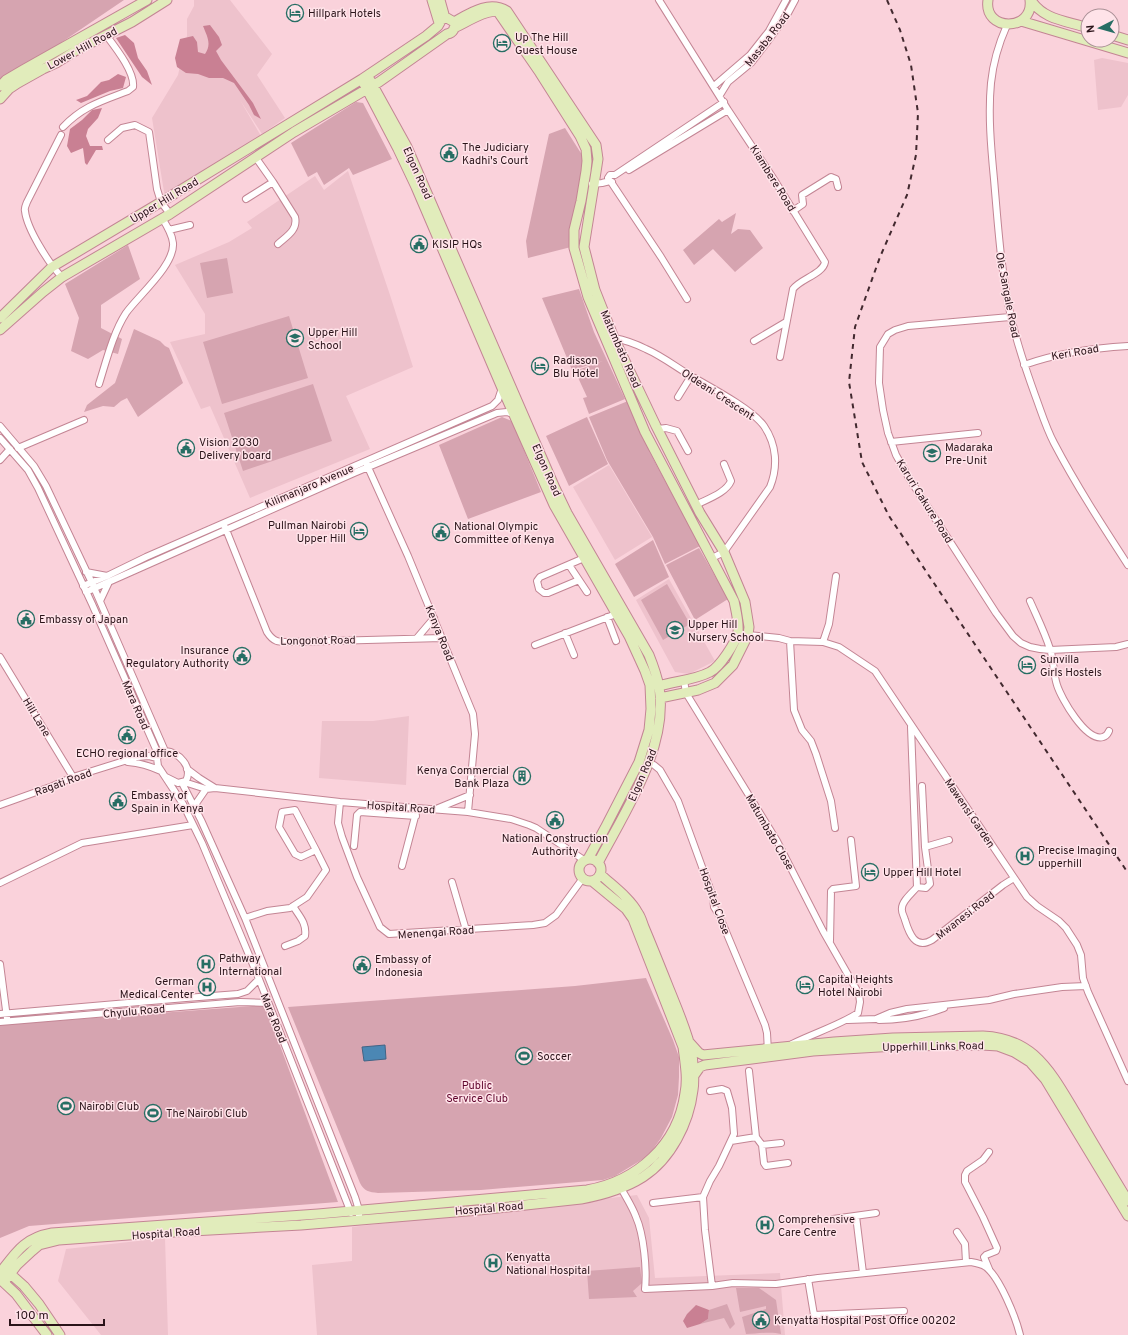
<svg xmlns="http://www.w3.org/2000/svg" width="1128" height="1335" font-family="Overpass,sans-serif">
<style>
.built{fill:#eec2cc}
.green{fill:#d6a4b0}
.forest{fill:#c98093}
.water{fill:#4b87b4;stroke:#416486}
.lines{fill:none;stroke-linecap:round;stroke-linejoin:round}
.street-casing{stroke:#c38594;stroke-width:8}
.secondary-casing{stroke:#c38594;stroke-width:11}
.street{stroke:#fff;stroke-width:6}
.secondary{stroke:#e1ecbb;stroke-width:9}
.rail{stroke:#42292f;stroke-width:2;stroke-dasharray:5 5;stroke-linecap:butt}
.labels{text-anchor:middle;stroke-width:3;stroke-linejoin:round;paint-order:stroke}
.poi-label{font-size:11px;fill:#2a1319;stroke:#ffe3e9;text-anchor:start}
.street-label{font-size:11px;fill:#2a1319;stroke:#ffe3e9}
.park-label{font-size:11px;fill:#5f042c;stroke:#ffe3e9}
</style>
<rect width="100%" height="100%" fill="#fad2db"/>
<path class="built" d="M194,0H230L272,54L257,75L285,118L262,134L240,100L261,136L165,198L152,118L178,75L187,36V19L194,6Z
M1102,58L1128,63V95L1121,107L1098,110L1094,60Z
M348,171L390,295L413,367L346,396L370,449L250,498L210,406L201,409L170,342L205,334V314L175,265L229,242L252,228L247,222L315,176L324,190Z
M609,465L652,537L615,560L573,487Z
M669,579L715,661L689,674L675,672L636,600Z
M409,716L406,785L319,778L322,721H373Z
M1030,846L1036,854L1020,865L1014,857Z
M637,1195L649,1218L655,1278L780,1273L785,1335H317L312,1265L352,1261V1227Z
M165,1238L168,1335H101L58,1281L66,1249Z"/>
<path class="green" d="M0,0H124L0,84Z
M356,102L363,103L392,159L353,175L349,168L324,185L317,172L308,177L291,143Z
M565,128L584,158L571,247L528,258L526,241L549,134Z
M736,213L731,234L738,229L750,230L763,248L735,272L713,249L694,265L683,250L719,219L722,222Z
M128,245L140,279L101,305V328L122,339L118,354L103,350L88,359L71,351L79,318L65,284Z
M227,258L233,293L207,298L200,263Z
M579,289L594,332L625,399L589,414L583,398L587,397L575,371L603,361L572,370L542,298Z
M289,316L308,378L222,404L203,342Z
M134,329L160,341L165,346L169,348L183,383L138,417L127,398L121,401L114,407L103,406L84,412L87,405L115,383Z
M313,384L332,441L243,471L224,413Z
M628,401L650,453L700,546L665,564L653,537L607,460L589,417Z
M502,417L512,421L541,492L468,519L439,445Z
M587,417L608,464L569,486L546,436Z
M653,540L669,577L634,597L615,564Z
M699,548L728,599L695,620L666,565Z
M667,584L690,624L663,640L641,600Z
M646,978L673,1040L679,1057V1077L678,1095L672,1117L661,1138L648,1156L615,1176L603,1180L481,1190L378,1193C369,1192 364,1191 360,1183L288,1007L575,986Z
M265,1005L338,1202L29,1226L0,1238V1025Z
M640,1267L642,1283L633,1291L637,1297L589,1299L587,1271Z
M736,1288H759L776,1300L781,1334C770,1331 758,1334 746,1334L742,1317L766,1309V1306L740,1312Z
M727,1304L735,1324L730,1329L724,1318L700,1324L708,1319L709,1310Z"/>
<path class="forest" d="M210,25L219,37L222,45L216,51L221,60L253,103L261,119L254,115L249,105L234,83L223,78H209L198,74L186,73L177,67L175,58L180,39L193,36L197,42L198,52L205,54C212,44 207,36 203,26Z
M125,35L134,43L138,58L147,71L152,85L142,77L116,38Z
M118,74L126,77L123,88L110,91L81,103L76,100L87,96L101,82L109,80Z
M102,108L98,118L88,129L86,136L90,146H102L103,150H96L87,165L85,163L83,148L71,153L67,146L70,129L82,120L92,110Z
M696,1305L709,1310L708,1319L700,1324L687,1328L683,1321L687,1314Z"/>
<path class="water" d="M385,1045L386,1059L364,1061L362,1047Z"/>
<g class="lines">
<g class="street-casing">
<path id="street" d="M659,0L728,110L775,181L825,262C823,274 800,279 793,289L780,357
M1007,25C999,43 993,63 991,83C988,114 991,148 994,179C998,226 1001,272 1011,317C1017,344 1026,370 1035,395C1041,411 1046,428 1054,443C1076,485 1102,525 1128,565
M714,86L750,55L769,31L786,0
M720,95L728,82L751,63L768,41L788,13L795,0
M63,127C83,106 102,101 128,91L133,87C135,72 115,47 106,35
M61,135L27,202C26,205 24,208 25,211C27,229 49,264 62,277
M108,140L122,128L135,125L149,132L157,189L161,202L170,214
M256,158L273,182L295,217C298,230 287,236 278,244
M629,170L728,110
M610,181L608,178L610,175H615L724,102
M611,182L661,257L687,299
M592,184L602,183L610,181L612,182
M246,199L273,182
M793,211L803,204L802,195L831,177L836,179L838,187
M169,230L190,225
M1010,317L908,326L895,330L888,334L880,347L879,383L883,410L888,433L896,455L909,478L996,613L1013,636L1021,643L1030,647L1040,649L1050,650L1116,647L1128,644
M614,338C625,340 636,344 646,349C662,356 676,367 691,376C710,387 752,409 764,426C777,445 778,467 770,487L724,552L712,558
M754,341L786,322
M1024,365C1058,353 1092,348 1128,346
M99,384C106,362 113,333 126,313C138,296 175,265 173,243C172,234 167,226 162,218
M678,397L691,376
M0,426L34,466L46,486L92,583L165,751
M658,429L666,428L677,431L688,451
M0,438L28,470L38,488L92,604L159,756
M891,442L978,433
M18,448L84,420
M0,460L10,449
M367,465L408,556L473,714L475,734L468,812
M696,505C707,499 726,493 731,481L724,464
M225,527L267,632C274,643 279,642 292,642L442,638
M569,565L579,580L548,593H544L539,589L537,581L540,577L584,558
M86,572L107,576
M579,580L587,592
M83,586L107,576L146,557L492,406L498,400L502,388
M86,592L354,473L497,413L507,412L513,414
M100,601L109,582
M1030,601C1037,617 1045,633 1050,649C1054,660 1053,673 1057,685C1061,698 1086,742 1103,737C1107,736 1108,733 1109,731
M607,617L616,641
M565,633L574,655
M738,633L748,635L779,638L790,641L823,642L839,647L875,671L1027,897L1037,906L1059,921L1066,928L1077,945L1081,955L1083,978L1088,992L1128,1081
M417,638L434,618
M790,641L794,710L802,730L811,741L816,754L831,801L835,828
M823,642L829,624L836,576
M535,645L616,614
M0,657L73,777
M684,680L686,693L777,841L823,931L859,994L860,1002L858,1013C838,1026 814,1033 792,1044
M911,727L917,887
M128,762C140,763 150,766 161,771
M648,763L654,765L660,770L678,801L713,897L714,907L719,915L765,1025L767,1033L768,1052
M187,769L199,778L215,788
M166,777L178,783L186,781C193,767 179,752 165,751L161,753L157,758L158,766L183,804L202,843L259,979L351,1213
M184,782L206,789L215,788L340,802L468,812L511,819L529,825L536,828L584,860
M182,783L201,820L245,918L355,1197L359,1210V1220
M340,802L338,823L342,837L357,877L380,927L389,934L533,925L545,923L556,915L583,878
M0,805L53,786L73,777L137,757L149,756L157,758
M195,809L197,802L206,789
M436,809L470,795
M354,846L357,815L360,812L416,816
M925,847L949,840
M402,866L416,813
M452,882L466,930
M0,883L82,843L193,825
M917,887C912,893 902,901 902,908C901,912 904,916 905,920C909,933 915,950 932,940L1003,885L1014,878
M917,887L926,888L930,884L925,847L922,786
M245,918L267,911L290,908L307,897L326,870L316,850L301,857L295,854L279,827L282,812L295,810L316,850
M830,941L831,891L833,889L856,886L851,840
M285,946L298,941L305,936C307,923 299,916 293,906
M0,964L7,1018
M0,1014L186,998L238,994L247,991L259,979
M848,1020L876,1019L890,1013L907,1009L989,1000L1014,994L1062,987L1086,986
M879,1020C901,1020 923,1016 944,1008
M0,1022L240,1002L268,1003
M749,1071L756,1137
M710,1091L722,1089L727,1091L732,1108L734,1134L719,1166L710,1181L703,1197L705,1230L712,1286
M731,1141L756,1137L762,1145L781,1143
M762,1145L764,1163L766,1166L788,1163
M989,1152L983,1160L967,1171L965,1175V1182L983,1217L997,1248L996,1251L986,1255L984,1257L989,1269
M620,1186C625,1196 632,1206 636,1217C644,1235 647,1270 645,1289L712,1286L733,1283L776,1284L818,1278L971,1262C977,1263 982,1264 986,1267C1000,1278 1016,1318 1020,1335
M653,1203L703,1197
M856,1216L863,1273
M833,1219L876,1213
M957,1232L965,1244L966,1262
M808,1279L814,1315L904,1311"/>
</g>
<g class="secondary-casing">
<path id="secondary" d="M432,0L439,23
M440,0L445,18
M988,0C983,32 1034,32 1030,0
M1031,0C1043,20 1068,21 1088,28
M1021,21L1128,53
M454,22C470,13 489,0 507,11L596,145L598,159L596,172L584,247L595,290L614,338L656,426L700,513L724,552L745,602L749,627L748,635L733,665L715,683L698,690L660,698
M454,28C466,23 487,8 498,12L540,73L580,136L586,149L587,161L586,171L581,201L574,230V248L588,297L645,432L734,601C736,611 739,622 738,632C736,642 720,667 710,672C695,680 675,681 659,686
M1112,35L1128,40
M370,80L407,147L555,488L567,513L649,655C653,665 657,676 659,687C669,747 625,811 598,863
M364,84L398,149L416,187L502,388L554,505L629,636L645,671L650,685L651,709L649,730L639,762L605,828L588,859
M0,86L6,80L23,70L147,0
M0,99L9,89L18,83L43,69L56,63L75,51L132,22L167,0
M0,318L52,267L161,202L362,79L426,36L438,26L442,19L447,18L454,22C456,28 453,33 447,34L379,82L294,132L170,214L62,277L43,292L0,330
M579 870a11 11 0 1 1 22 0a11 11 0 1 1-22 0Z
M690,1043L699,1053L703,1055L834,1042L893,1038L983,1036C1003,1037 1019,1042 1034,1055C1053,1072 1065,1096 1078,1117C1094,1145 1111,1173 1128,1201
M693,1077L700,1067L705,1065L813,1051L845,1049L896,1046L982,1045L998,1046L1014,1052L1030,1062L1045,1079L1128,1216
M6,1270L24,1286L39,1304L60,1335
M0,1273C16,1252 24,1238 52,1233L318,1214L587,1190C637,1181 678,1145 685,1093C688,1078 685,1063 683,1047L633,919L626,909L592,881
M0,1279L16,1294L47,1335
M4,1282L17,1265L32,1251L39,1245L59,1240L156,1233L301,1225L479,1210L581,1199C603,1195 624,1189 643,1177C671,1159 689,1123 693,1090C695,1079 693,1065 692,1054C688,1033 676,1006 668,986C660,966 652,946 644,927C642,922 641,917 638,913C630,898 613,886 600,874"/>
</g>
<use href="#street" class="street"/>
<use href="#secondary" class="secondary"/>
<path class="rail" d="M887,0L900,30L911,65L918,113L916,155L907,195L880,257L855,327L849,382L862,462L889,516L1128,873"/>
</g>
<defs>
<g id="hotel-ring" transform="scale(0.9)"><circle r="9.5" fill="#ffe3e9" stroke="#276e64" stroke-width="1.5"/><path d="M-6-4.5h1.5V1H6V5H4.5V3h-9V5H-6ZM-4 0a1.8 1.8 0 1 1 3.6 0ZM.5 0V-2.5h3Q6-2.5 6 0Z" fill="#276e64"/></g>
<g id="civic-ring" transform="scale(0.9)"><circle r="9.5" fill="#ffe3e9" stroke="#276e64" stroke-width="1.5"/><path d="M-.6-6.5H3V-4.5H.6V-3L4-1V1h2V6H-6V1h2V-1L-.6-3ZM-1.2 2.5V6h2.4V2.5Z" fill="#276e64"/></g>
<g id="school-ring" transform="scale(0.9)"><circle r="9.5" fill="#ffe3e9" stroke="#276e64" stroke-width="1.5"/><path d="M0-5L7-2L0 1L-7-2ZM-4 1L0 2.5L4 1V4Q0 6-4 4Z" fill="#276e64"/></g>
<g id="building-ring" transform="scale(0.9)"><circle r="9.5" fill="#ffe3e9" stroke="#276e64" stroke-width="1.5"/><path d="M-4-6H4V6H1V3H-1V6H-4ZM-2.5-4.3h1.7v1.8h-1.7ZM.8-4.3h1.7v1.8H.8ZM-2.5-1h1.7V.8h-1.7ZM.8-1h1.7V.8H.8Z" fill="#276e64"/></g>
<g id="hospital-ring" transform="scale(0.9)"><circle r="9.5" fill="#ffe3e9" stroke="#276e64" stroke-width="1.5"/><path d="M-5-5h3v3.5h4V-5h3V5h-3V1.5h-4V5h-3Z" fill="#276e64"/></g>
<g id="stadium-ring" transform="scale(0.9)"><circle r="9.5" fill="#ffe3e9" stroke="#276e64" stroke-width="1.5"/><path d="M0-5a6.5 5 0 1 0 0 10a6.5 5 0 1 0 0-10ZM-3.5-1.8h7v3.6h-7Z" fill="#276e64"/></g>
</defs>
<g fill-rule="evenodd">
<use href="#hotel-ring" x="295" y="13"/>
<use href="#hotel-ring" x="502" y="43"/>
<use href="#civic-ring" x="449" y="153"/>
<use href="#civic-ring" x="419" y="244"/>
<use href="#school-ring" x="295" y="338"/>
<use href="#hotel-ring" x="540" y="366"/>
<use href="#civic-ring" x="186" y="448"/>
<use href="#school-ring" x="932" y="453"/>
<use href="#hotel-ring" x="359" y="531"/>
<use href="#civic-ring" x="441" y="532"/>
<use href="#civic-ring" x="26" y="619"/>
<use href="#school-ring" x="675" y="630"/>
<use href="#civic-ring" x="242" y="656"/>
<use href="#hotel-ring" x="1027" y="665"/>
<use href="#civic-ring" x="127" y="735"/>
<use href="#building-ring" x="522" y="776"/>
<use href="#civic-ring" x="118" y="801"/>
<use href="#civic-ring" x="555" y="820"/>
<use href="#hospital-ring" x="1025" y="856"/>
<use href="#hotel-ring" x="870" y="872"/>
<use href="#hospital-ring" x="206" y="964"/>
<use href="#civic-ring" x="362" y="965"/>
<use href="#hotel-ring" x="805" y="985"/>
<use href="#hospital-ring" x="207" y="987"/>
<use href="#stadium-ring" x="524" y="1056"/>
<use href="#stadium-ring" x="66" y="1106"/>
<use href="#stadium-ring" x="153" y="1113"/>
<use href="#hospital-ring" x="765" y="1225"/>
<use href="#hospital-ring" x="493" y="1263"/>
<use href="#civic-ring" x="761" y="1320"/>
</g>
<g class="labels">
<g class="poi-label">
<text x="308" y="17">Hillpark Hotels</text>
<text x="515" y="41">Up The Hill<tspan x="515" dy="13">Guest House</tspan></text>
<text x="462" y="151">The Judiciary<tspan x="462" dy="13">Kadhi's Court</tspan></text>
<text x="432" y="248">KISIP HQs</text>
<text x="308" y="336">Upper Hill<tspan x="308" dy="13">School</tspan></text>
<text x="553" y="364">Radisson<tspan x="553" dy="13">Blu Hotel</tspan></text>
<text x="199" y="446">Vision 2030<tspan x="199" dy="13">Delivery board</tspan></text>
<text x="945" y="451">Madaraka<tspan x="945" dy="13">Pre-Unit</tspan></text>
<text x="346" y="529" text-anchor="end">Pullman Nairobi<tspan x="346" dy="13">Upper Hill</tspan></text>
<text x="454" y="530">National Olympic<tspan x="454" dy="13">Committee of Kenya</tspan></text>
<text x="39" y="623">Embassy of Japan</text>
<text x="688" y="628">Upper Hill<tspan x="688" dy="13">Nursery School</tspan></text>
<text x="229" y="654" text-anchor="end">Insurance<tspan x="229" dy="13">Regulatory Authority</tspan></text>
<text x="1040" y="663">Sunvilla<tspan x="1040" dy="13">Girls Hostels</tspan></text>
<text x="127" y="757" text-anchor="middle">ECHO regional office</text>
<text x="509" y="774" text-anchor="end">Kenya Commercial<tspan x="509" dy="13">Bank Plaza</tspan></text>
<text x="131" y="799">Embassy of<tspan x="131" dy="13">Spain in Kenya</tspan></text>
<text x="555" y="842" text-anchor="middle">National Construction<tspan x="555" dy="13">Authority</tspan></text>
<text x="1038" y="854">Precise Imaging<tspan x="1038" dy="13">upperhill</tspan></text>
<text x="883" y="876">Upper Hill Hotel</text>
<text x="219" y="962">Pathway<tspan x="219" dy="13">International</tspan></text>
<text x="375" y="963">Embassy of<tspan x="375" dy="13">Indonesia</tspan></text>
<text x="818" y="983">Capital Heights<tspan x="818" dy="13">Hotel Nairobi</tspan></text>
<text x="194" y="985" text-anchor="end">German<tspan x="194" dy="13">Medical Center</tspan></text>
<text x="537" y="1060">Soccer</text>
<text x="79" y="1110">Nairobi Club</text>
<text x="166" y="1117">The Nairobi Club</text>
<text x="778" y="1223">Comprehensive<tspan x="778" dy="13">Care Centre</tspan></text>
<text x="506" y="1261">Kenyatta<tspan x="506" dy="13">National Hospital</tspan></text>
<text x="774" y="1324">Kenyatta Hospital Post Office 00202</text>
</g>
<g class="street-label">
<text transform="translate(767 39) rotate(-52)" y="4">Masaba Road</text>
<text transform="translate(82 48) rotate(-28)" y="4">Lower Hill Road</text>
<text transform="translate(418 173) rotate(66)" y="4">Elgon Road</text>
<text transform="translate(773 178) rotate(58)" y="4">Kiambere Road</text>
<text transform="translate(164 200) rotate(-31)" y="4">Upper Hill Road</text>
<text transform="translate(1008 295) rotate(79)" y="4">Ole Sangale Road</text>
<text transform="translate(621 349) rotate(66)" y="4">Matumbato Road</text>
<text transform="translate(1075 352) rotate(-10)" y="4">Keri Road</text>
<text transform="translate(718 394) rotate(33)" y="4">Oldeani Crescent</text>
<text transform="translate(547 470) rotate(66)" y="4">Elgon Road</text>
<text transform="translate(309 486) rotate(-23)" y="4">Kilimanjaro Avenue</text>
<text transform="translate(925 501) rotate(58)" y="4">Karuri Gakure Road</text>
<text transform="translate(440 633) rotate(68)" y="4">Kenya Road</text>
<text transform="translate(318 640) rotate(-1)" y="4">Longonot Road</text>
<text transform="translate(136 705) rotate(66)" y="4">Mara Road</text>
<text transform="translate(37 717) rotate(59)" y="4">Hill Lane</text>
<text transform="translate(642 775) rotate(-67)" y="4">Elgon Road</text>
<text transform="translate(63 782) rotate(-20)" y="4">Ragati Road</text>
<text transform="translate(401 807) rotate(4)" y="4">Hospital Road</text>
<text transform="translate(970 813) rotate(56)" y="4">Mawensi Garden</text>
<text transform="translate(770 832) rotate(60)" y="4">Matumbato Close</text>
<text transform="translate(715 901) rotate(70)" y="4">Hospital Close</text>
<text transform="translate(965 915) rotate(-38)" y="4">Mwanesi Road</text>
<text transform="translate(436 932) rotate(-4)" y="4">Menengai Road</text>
<text transform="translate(134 1011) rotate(-5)" y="4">Chyulu Road</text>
<text transform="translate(274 1018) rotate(68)" y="4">Mara Road</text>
<text transform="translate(933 1046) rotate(-1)" y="4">Upperhill Links Road</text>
<text transform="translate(489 1208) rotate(-5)" y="4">Hospital Road</text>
<text transform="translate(166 1233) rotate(-4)" y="4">Hospital Road</text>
</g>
<g class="park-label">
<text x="477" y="1089">Public<tspan x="477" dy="13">Service Club</tspan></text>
</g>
</g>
<g transform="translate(1100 28) rotate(264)"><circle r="19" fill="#ffe3e9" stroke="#aa9096"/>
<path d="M0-3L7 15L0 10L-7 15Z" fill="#276e64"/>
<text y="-6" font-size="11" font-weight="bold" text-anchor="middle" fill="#2a1319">N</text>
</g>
<path d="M10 1319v6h94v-6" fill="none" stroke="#2a1319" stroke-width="2"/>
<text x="16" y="1319" font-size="12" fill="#2a1319" stroke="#ffe3e9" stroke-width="3" paint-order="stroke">100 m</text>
</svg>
